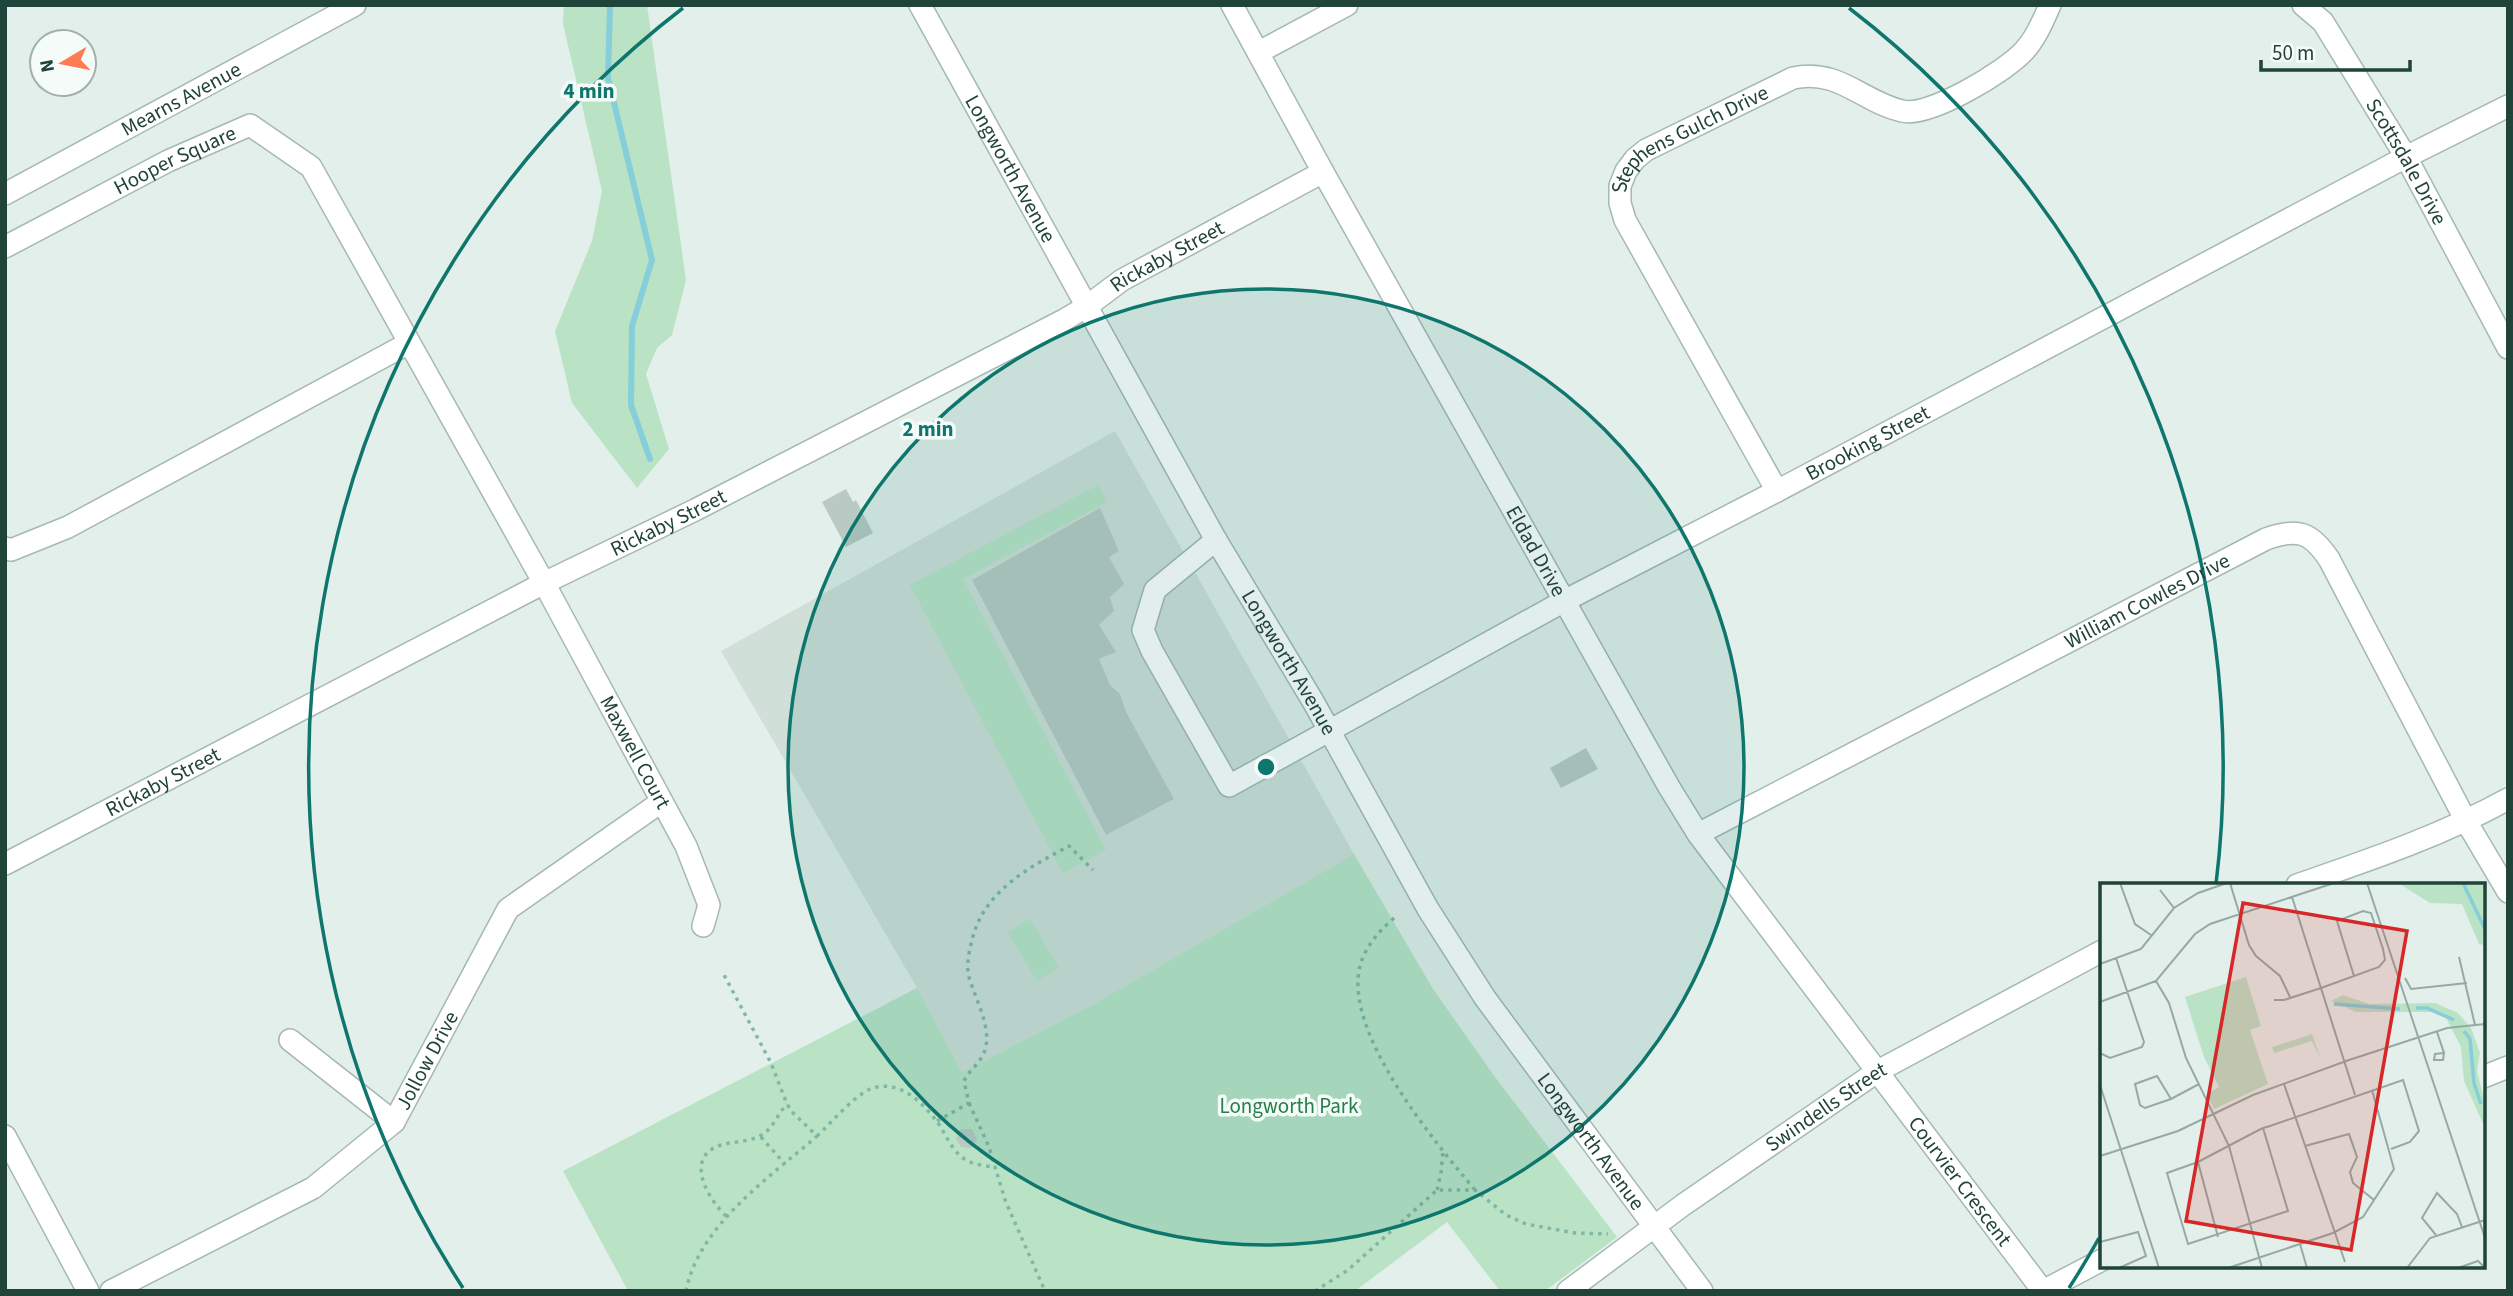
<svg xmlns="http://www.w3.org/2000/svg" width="2513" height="1296" font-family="'Source Sans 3',sans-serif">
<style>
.built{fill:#d1dfd9}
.green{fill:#bae3c5}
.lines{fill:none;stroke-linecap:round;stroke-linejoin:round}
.stream{stroke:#85ceda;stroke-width:6}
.building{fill:#b8cac3}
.minor-casing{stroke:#a5b8b2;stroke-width:24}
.path{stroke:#80b7a5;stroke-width:3.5;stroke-dasharray:3.5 5;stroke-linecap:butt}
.minor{stroke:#fff;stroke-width:21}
.ring{fill:none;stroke:#0f766e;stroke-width:3.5}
.labels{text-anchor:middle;stroke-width:7;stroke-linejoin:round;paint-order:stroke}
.street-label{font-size:21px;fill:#20433a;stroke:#f5fbf8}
.park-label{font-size:21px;fill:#258047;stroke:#f5fbf8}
.inset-river{fill:none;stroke:#85ceda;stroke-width:3.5}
.inset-road{fill:none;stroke:#95aaa4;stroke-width:2}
.view{fill:#d62828;fill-opacity:0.15;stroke:#d62828;stroke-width:3.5}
.inset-edge{fill:none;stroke:#20433a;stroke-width:3.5}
.centre{fill:#0f766e;stroke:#f5fbf8;stroke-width:3.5}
.ring-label{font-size:21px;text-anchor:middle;font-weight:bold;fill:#0f766e;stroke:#f5fbf8;stroke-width:7;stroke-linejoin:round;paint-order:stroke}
</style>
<rect width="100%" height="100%" fill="#e3efea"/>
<path class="built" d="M1115,431L1354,854L1092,1005L962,1072L917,988L721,651Z"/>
<path class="green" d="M564,5H647L686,280L672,335L657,348L646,374L669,449L637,488L572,403L555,331L592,241L602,191L563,24Z
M1098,485L1107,502L963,579L1106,850L1063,873L910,585Z
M1354,854L1433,989L1495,1077L1617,1237L1545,1291H1500L1447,1222L1355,1291H628L563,1171L917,988L962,1072L1092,1005Z
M1030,919L1059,968L1037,981L1008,932Z"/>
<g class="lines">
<path class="stream" d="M610,5L608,78L652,260L632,326L631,405L650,459"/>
</g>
<path class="building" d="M846,489L853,502L856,500L873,533L846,547L822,502Z
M1100,508L1119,551L1109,557L1124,584L1110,597L1114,611L1099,625L1116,652L1099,659L1110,685L1120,694L1126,712L1174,799L1106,835L972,580Z
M1586,748L1598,769L1561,788L1550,768Z
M961,1129H972L977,1139L972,1148L961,1147L956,1139Z"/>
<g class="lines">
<g class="minor-casing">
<g id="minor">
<path id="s1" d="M920,5L1216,540L1314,703L1428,909L1485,998L1702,1291"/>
<path id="s2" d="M1232,5L1323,172L1669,787L1698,834L2043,1291"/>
<path id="s3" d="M2303,5L2323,22L2406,157L2508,348"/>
<path d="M1259,52L1347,5"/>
<path id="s4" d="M5,194L355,5"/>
<path id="s5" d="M5,247L168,161L250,125L311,167L544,583L686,846L709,905L703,926"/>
<path id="s6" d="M1777,491L1625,220L1620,203V186L1626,171L1635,159L1646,150L1793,78C1839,68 1862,102 1902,111C1929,118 2006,71 2024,51C2036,38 2043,21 2050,5"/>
<path id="s7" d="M1216,540L1155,590L1143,630L1152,651L1229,786L1566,600L1777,491L2406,157L2508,106"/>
<path d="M5,548L11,550L68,527L409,343"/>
<path id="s8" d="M1698,834L2266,539C2297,528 2310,531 2329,559L2466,821L2508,892"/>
<path id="s9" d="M5,864L544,583L695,510L1064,320L1086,307L1122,280L1323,172"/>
<path d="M2297,885C2369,860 2441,836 2508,799"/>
<path d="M290,1040L394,1122"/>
<path d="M2483,1077L2508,1067"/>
<path d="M5,1136L88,1291"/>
<path id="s10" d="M111,1291L313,1188L394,1122L508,909L661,802"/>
<path id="s11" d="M1568,1291L1683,1205L1878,1071L2102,951"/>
<path d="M2043,1291L2102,1260"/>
</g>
</g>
<path class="path" d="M1394,918C1379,931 1365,947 1360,966C1343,1033 1435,1142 1475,1190
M969,1103L989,1147L1005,1200L1045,1291
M937,1121L969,1103L964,1081C969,1070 981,1063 985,1050C992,1027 975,999 969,977C966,966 969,952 972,940C984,891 1028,868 1069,846L1093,870
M817,1136C832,1122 853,1097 870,1089C899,1078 922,1102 938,1123C947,1136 953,1154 968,1161C976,1165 986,1166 994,1167
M761,1137L785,1164
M1437,1190L1441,1173L1443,1151
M726,1216C708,1199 683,1157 721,1145C735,1141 752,1142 763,1134C774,1127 778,1113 787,1104
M686,1291C699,1225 769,1178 817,1136L792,1112L787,1104L771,1063L723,973
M1315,1291L1348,1270L1437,1190H1475L1506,1215L1526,1224L1575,1233L1608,1234"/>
<use href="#minor" class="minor"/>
</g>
<circle cx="1266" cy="767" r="478" fill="#0f766e" fill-opacity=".12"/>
<g class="ring">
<circle cx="1266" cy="767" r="478"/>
<path d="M2099 1238A957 957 0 0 1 2069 1288M463 1288A957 957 0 0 1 683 8M1849 8A957 957 0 0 1 2216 884"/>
</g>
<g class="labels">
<g class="street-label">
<text dy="7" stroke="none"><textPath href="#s4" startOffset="200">Mearns Avenue</textPath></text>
<text dy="7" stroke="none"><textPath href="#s6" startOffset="432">Stephens Gulch Drive</textPath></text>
<text dy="7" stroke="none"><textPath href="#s5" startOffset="191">Hooper Square</textPath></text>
<text dy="7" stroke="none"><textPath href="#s3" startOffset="189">Scottsdale Drive</textPath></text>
<text dy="7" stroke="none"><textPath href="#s1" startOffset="187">Longworth Avenue</textPath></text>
<text dy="7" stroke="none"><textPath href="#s9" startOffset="1312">Rickaby Street</textPath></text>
<text dy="7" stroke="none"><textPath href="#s7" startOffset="1024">Brooking Street</textPath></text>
<text dy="7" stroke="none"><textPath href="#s9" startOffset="746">Rickaby Street</textPath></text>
<text dy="7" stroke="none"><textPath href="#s2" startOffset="625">Eldad Drive</textPath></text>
<text dy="7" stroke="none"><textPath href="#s8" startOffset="506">William Cowles Drive</textPath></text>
<text dy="7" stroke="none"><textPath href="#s1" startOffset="754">Longworth Avenue</textPath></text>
<text dy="7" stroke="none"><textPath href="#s5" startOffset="1017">Maxwell Court</textPath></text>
<text dy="7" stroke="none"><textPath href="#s9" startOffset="178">Rickaby Street</textPath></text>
<text dy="7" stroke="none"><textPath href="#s10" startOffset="401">Jollow Drive</textPath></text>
<text dy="7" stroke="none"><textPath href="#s11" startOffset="317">Swindells Street</textPath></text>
<text dy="7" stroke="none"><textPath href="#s1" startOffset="1321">Longworth Avenue</textPath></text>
<text dy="7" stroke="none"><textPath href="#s2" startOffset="1386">Courvier Crescent</textPath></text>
</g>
<g class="park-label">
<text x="1289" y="1113">Longworth Park</text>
</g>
</g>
<g transform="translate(2100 883)">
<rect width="385" height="385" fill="#e3efea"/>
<path d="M298,0H385V62L379,61L362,21L330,20ZM146,94L161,143L150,147L168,201L114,226L107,211L119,204L104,174L85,114ZM243,112L269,121L335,120L358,130L371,145L380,170L377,188L385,220V245L364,198L361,164L346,135L333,129H256L231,118ZM212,151L221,177L212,158L174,170L172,164Z" fill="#bae3c5"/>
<path class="inset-river" d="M363,0L385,46M234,121L300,126M316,125H327L354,137M364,148L370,156L374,200L381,221"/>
<path class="inset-road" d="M20,0L35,41L51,52M130,0L149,62L156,73L180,93L190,114M267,0L385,355M60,7L74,25M192,14L255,212M359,74L375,142M0,81L41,66L74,25L98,10L127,0M305,95L311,106L367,100M56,98L69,120L86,175L129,263L162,385M174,117H184L221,105L279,84L285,77L283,66L271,30L263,28L237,38L254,93M0,119L56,98L95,51L110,41L234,0M337,149L344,170L335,171L334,177H343L344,170M0,170L10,175L42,164L44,159L16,75M184,201L245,379M0,202L59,385M71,216L57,193L35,201L40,222L45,225L71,216L99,201M163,245L188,328L88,361L67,290L98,279L155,249L163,245L170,243L303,197L319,248L310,259L291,266M205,263L249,251L257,274L250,289L253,300L274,317M0,273L78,248L153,212L249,177L347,145L385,141M98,279L118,354M336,352L322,335L337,310L357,331L362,344M0,359L38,349L46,373L19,385M200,361L207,385M128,385L233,350L263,334L294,286L272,207M307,385L330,355L385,337M358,385L378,378L385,385"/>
<path class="view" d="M143,20L307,48L251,367L86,338Z"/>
<rect width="385" height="385" class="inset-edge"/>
</g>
<circle cx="1266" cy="767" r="10" class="centre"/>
<g class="ring-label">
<text x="589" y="98">4 min</text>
<text x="928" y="436">2 min</text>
</g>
<rect width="2513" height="1296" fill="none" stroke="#20433a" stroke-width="14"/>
<g transform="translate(63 63) rotate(260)"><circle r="33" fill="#f5fbf8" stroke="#a0b1ac" stroke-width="2"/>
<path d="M0-5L12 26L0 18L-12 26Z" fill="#ff7b51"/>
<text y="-10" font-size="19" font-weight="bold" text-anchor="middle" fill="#20433a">N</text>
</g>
<path d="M2261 60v10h149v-10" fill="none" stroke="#20433a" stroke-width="3.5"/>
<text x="2272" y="60" font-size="21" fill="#20433a" stroke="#f5fbf8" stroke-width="5" paint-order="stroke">50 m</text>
</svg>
